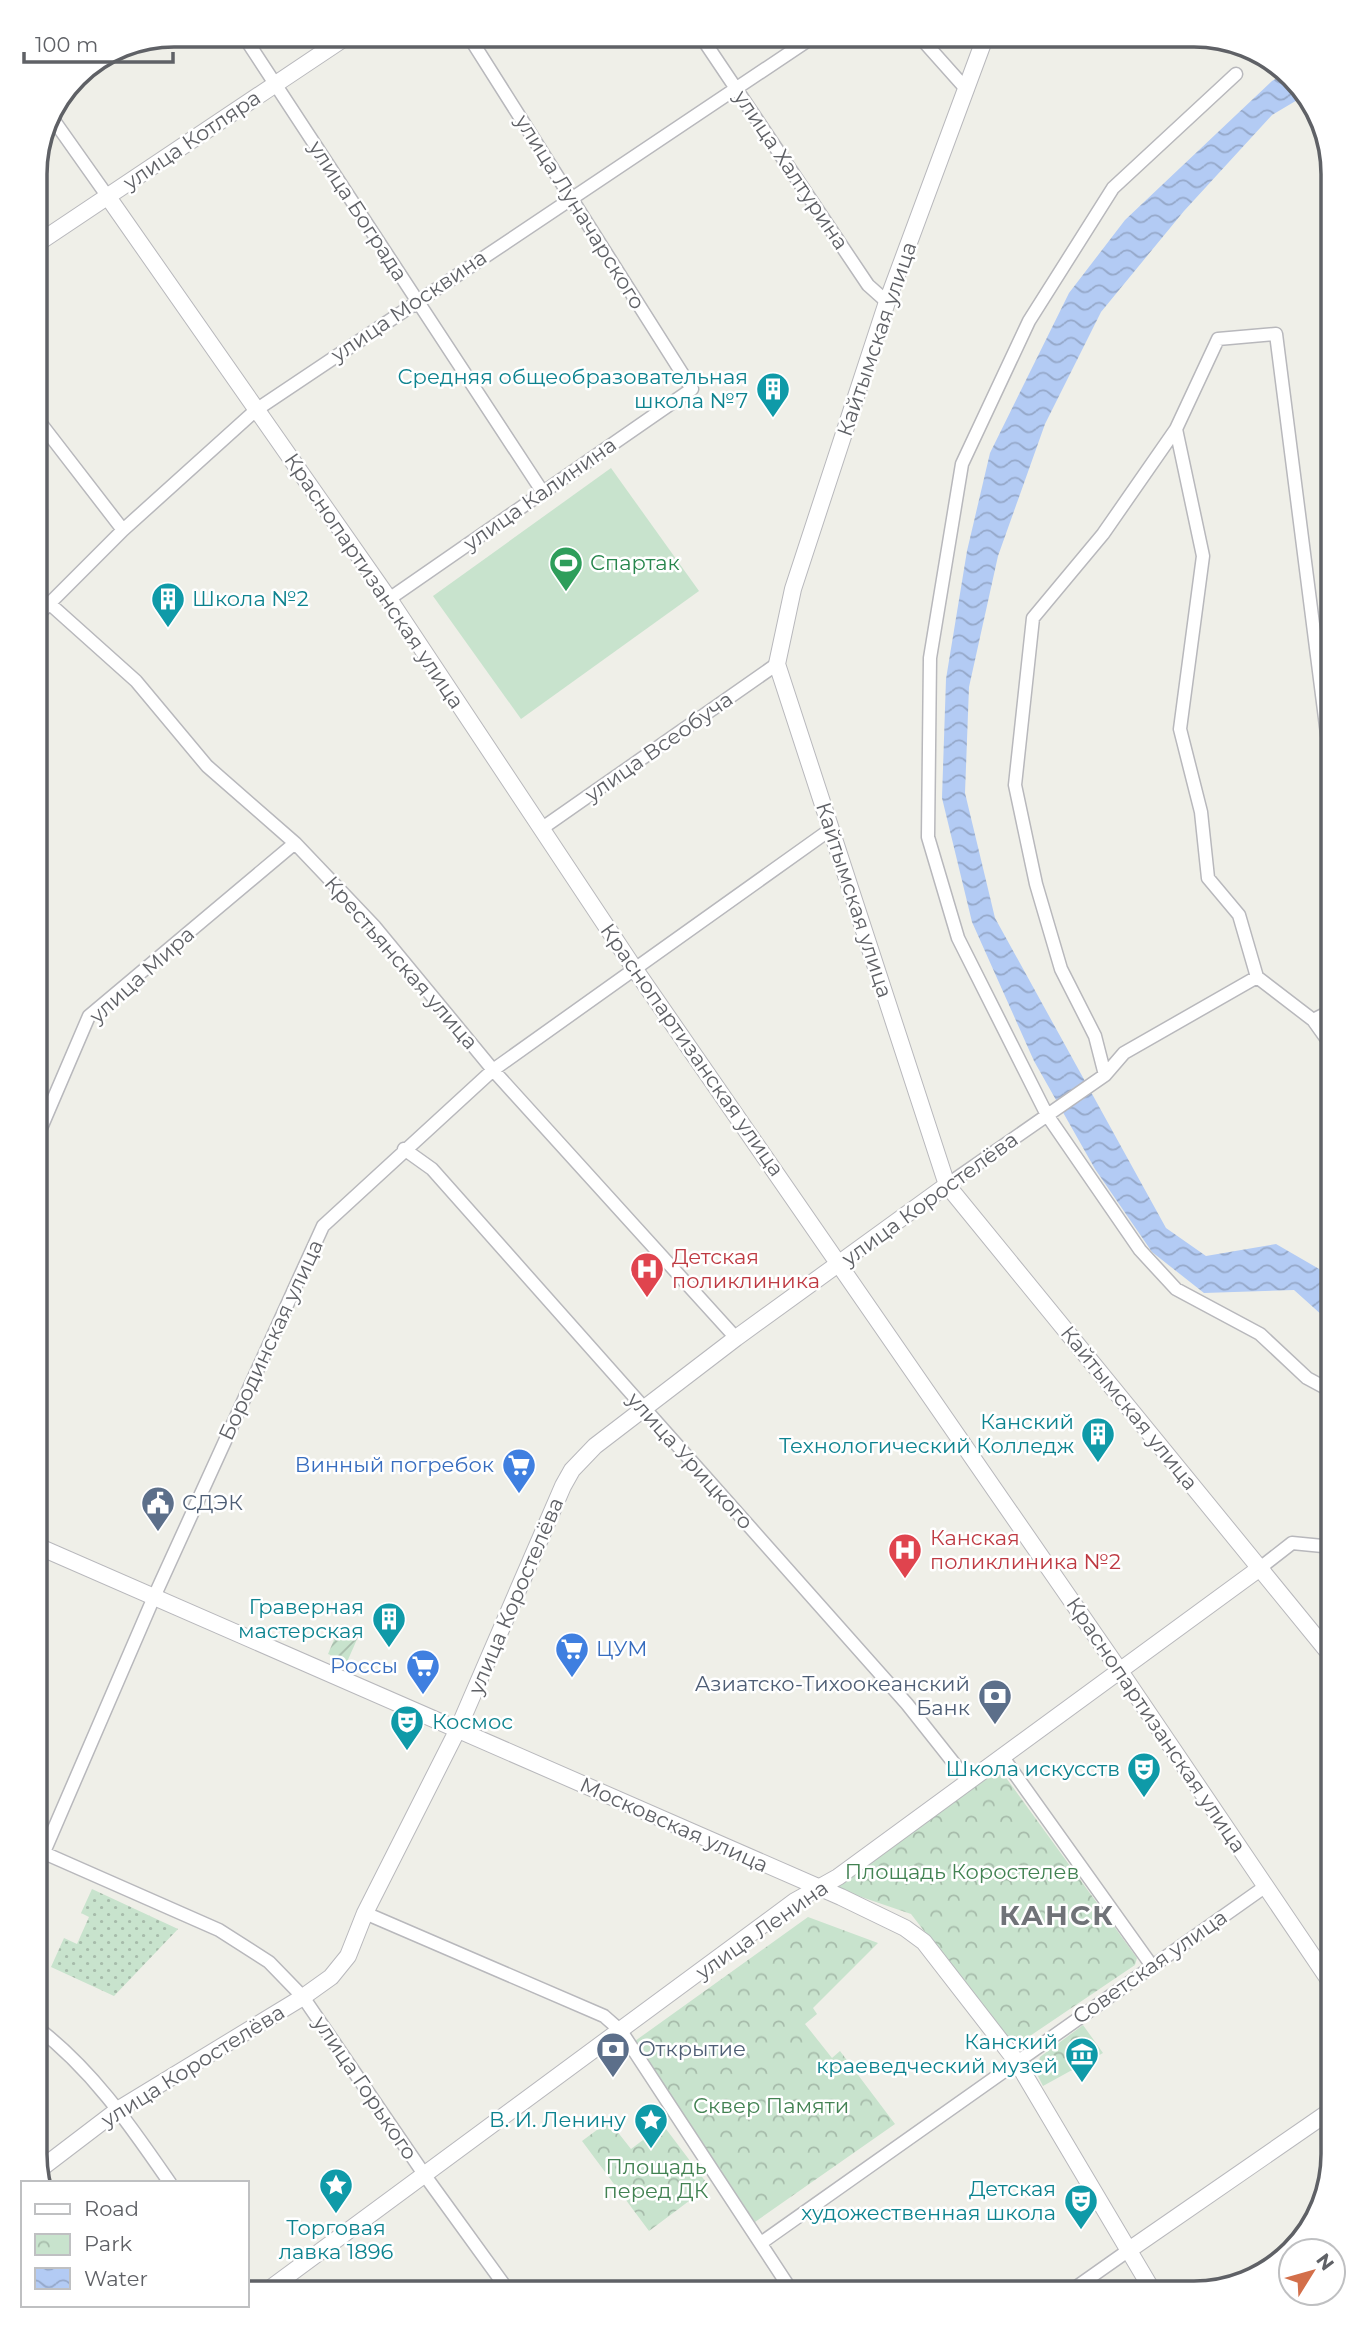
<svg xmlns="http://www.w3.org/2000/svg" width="1368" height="2328" font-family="Montserrat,sans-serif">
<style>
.grass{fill:url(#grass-dots)}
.park{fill:url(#park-crowns)}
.garden{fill:url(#garden-furrows)}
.pitch{fill:#c8e3cd}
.water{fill:url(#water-waves)}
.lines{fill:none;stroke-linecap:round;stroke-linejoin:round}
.minor-casing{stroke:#b8b8bc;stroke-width:15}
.tertiary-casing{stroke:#b8b8bc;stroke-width:18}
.minor{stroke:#fff;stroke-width:12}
.tertiary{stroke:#fff;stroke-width:16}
.labels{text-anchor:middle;stroke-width:5;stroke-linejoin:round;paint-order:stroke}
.street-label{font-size:21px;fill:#5f6166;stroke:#fff}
.culture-label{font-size:21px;fill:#0d838f;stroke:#fff;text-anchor:end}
.leisure-label{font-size:21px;fill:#27864d;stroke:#fff;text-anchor:start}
.health-label{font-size:21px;fill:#be3a42;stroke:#fff;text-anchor:start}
.shop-label{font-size:21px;fill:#366cbe;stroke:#fff;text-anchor:end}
.service-label{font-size:21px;fill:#4e5e75;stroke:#fff;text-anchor:start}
.park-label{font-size:21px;fill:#428252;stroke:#fff}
.district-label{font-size:28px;font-weight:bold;letter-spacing:2px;fill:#707378;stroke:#fff}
.rim{fill:none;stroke:#5f6166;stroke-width:3.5}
</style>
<defs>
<pattern id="grass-dots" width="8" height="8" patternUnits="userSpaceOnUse" patternTransform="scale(1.75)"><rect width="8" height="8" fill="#c8e3cd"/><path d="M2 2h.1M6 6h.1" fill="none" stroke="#a6bbaa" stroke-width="1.8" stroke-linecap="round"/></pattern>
<pattern id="park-crowns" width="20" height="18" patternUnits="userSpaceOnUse" patternTransform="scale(1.75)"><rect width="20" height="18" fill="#c8e3cd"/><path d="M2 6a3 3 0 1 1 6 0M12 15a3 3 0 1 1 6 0" fill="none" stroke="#a6bbaa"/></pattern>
<pattern id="garden-furrows" width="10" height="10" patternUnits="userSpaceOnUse" patternTransform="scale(1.75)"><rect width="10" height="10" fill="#c8e3cd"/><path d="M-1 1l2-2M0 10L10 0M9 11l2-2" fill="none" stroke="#a6bbaa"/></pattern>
<pattern id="water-waves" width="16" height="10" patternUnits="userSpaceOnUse" patternTransform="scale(1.75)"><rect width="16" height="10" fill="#b3cbf4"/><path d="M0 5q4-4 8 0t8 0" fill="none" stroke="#95a8c9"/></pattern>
</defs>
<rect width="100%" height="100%" fill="#efefe8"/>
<path class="grass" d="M92,1889L178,1929L114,1996L51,1967L64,1938L77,1944L89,1917L81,1913Z"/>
<path class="park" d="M990,1773L1004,1775L1137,1958L1135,1965L1021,2042L1012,2041L1004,2034L911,1914L838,1889L839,1880Z
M808,1917L878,1943L813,2008L817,2014L805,2024L832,2058L840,2051L895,2124L755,2222L635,2041Z
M1083,2025L1103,2053L1043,2086L1036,2072L1040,2057Z
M609,2121L631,2149L663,2125L709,2186L649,2231L582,2141Z"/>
<path class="garden" d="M339,1628L358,1637L347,1662L328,1654Z"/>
<path class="pitch" d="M611,468L699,591L521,719L433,596Z"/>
<path class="water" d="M1284,74L1304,96L1272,115L1184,211L1101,312L1045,424L998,556L969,687L965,793L995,918L1166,1228L1206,1256L1276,1244L1333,1277V1325L1294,1290L1204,1293L1152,1252L1095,1169L1034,1061L972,922L942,798L946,679L967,551L990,453L1069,293L1125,220L1272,81Z"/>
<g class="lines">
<g class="minor-casing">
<path id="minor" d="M243,35L542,491
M700,35L868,285L887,302
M918,35L967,90
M1236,74L1113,188L1029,321L962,464L930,658L928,837L958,938L1047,1115L1140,1250L1176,1289L1260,1334L1307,1378L1333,1392
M50,115L108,197
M35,416L123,530
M389,599L692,389L468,35
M50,604L136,681L207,766L295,843L375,927L493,1070L736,1338
M35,618L123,530L256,410L816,35
M541,829L777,664
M1313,1020L1333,1010
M1333,1048L1313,1020L1257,977L1239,915L1208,878L1201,812L1180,729L1203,556L1176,429L1218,339L1276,334L1333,781
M1105,1075L1095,1036L1061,969L1036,884L1015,785L1033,618L1103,534L1176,429
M35,1142L89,1016L295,843
M404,1149L432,1169L907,1704L968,1781
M947,1185L1105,1075L1124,1053L1257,977
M1260,1568L1292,1543L1333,1547
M1002,1756L1152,1966
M35,1849L219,1930L269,1962L303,1997L426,2177L510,2293
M44,1852L154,1597L323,1226L493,1070L831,829
M365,1913L604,2016L621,2031L793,2293
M35,2026C92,2069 130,2125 170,2183
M761,2243L1266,1886
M1068,2293L1129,2250"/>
</g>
<g class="tertiary-casing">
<path id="tertiary" d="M986,35L887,302L793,589L777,664L947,1185L1333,1658
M108,197L389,599L634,968L1120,1671L1333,1986
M35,245L349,35
M35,1545L841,1897L905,1928L924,1942L1017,2062L1154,2293
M39,2170L119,2109L303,1997L331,1977L348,1956L365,1913L458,1729L563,1486L572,1470L595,1446L736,1338L947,1185
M1129,2250L1333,2109
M264,2293L795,1901L838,1877L1260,1568"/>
</g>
<use href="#minor" class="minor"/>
<use href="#tertiary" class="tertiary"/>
</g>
<defs>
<g id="building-pin" transform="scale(1.75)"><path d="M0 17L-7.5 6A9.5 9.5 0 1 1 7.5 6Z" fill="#0f9aa8" stroke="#fff"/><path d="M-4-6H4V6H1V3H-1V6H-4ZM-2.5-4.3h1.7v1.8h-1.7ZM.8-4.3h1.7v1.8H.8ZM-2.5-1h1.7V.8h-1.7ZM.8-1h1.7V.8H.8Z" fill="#fff"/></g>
<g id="stadium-pin" transform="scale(1.75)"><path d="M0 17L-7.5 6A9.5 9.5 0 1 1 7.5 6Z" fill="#2e9e5b" stroke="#fff"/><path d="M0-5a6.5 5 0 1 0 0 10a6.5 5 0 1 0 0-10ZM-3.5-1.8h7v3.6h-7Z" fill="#fff"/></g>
<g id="hospital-pin" transform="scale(1.75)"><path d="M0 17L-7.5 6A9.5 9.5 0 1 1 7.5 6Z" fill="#e0444e" stroke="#fff"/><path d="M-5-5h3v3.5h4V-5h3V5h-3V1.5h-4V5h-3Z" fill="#fff"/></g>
<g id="supermarket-pin" transform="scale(1.75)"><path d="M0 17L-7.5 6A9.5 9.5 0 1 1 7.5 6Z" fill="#3f7fe0" stroke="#fff"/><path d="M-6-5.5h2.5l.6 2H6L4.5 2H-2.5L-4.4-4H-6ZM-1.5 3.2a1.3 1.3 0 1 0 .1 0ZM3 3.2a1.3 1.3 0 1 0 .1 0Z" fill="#fff"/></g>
<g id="civic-pin" transform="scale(1.75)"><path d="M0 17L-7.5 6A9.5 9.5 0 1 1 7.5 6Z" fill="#5c6f8a" stroke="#fff"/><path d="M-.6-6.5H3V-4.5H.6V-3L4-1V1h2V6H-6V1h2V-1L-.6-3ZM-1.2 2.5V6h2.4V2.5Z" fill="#fff"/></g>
<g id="bank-pin" transform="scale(1.75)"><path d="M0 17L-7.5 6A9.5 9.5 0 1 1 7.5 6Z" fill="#5c6f8a" stroke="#fff"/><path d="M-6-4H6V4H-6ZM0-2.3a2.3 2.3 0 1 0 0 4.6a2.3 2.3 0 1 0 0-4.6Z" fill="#fff"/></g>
<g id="theatre-pin" transform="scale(1.75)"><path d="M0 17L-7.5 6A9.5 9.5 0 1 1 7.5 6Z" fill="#0f9aa8" stroke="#fff"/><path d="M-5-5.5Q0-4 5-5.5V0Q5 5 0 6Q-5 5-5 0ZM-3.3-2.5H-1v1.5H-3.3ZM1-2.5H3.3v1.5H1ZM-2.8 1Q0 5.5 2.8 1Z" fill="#fff"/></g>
<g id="museum-pin" transform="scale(1.75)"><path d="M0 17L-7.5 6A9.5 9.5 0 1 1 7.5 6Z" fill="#0f9aa8" stroke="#fff"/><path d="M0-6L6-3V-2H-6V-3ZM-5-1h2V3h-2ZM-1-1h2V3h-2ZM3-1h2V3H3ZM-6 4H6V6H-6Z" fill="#fff"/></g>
<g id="sight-pin" transform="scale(1.75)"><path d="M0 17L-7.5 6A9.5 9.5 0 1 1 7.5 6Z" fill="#0f9aa8" stroke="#fff"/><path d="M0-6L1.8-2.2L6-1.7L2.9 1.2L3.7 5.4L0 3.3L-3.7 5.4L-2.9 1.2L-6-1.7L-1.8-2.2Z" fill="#fff"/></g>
</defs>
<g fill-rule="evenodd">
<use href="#building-pin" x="773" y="389"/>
<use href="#stadium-pin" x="566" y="563"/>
<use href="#building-pin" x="168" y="599"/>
<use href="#hospital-pin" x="647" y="1269"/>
<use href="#building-pin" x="1098" y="1434"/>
<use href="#supermarket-pin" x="519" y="1465"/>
<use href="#civic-pin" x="158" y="1503"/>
<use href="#hospital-pin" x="905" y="1550"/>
<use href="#building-pin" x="389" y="1619"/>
<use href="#supermarket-pin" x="572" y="1649"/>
<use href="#supermarket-pin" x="423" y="1666"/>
<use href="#bank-pin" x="995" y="1696"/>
<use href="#theatre-pin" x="407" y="1722"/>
<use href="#theatre-pin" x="1144" y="1769"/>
<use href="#bank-pin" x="613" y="2049"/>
<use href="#museum-pin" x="1082" y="2054"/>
<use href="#sight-pin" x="651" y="2120"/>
<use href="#sight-pin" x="336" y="2185"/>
<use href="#theatre-pin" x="1081" y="2201"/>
</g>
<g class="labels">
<g class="street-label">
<text transform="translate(192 140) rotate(-34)" y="7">улица Котляра</text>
<text transform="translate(791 170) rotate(56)" y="7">улица Халтурина</text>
<text transform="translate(358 211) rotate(57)" y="7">улица Бограда</text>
<text transform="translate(580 212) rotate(58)" y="7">улица Луначарского</text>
<text transform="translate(409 306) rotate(-34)" y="7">улица Москвина</text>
<text transform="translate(877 339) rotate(-71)" y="7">Кайтымская улица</text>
<text transform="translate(540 494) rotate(-35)" y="7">улица Калинина</text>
<text transform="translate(374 581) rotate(56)" y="7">Краснопартизанская улица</text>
<text transform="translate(659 747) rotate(-35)" y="7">улица Всеобуча</text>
<text transform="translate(854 900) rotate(72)" y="7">Кайтымская улица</text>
<text transform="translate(401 963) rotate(49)" y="7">Крестьянская улица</text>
<text transform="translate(142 975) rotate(-42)" y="7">улица Мира</text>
<text transform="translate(692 1050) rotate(55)" y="7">Краснопартизанская улица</text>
<text transform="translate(930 1199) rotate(-36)" y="7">улица Коростелёва</text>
<text transform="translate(271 1340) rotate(-65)" y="7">Бородинская улица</text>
<text transform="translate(1129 1408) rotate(51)" y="7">Кайтымская улица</text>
<text transform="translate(690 1461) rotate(48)" y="7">улица Урицкого</text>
<text transform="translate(516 1596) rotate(-67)" y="7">улица Коростелёва</text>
<text transform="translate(1156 1725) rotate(56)" y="7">Краснопартизанская улица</text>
<text transform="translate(674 1825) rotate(24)" y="7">Московская улица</text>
<text transform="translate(762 1930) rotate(-35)" y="7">улица Ленина</text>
<text transform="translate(1150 1967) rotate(-35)" y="7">Советская улица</text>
<text transform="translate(193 2066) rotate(-32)" y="7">улица Коростелёва</text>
<text transform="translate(365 2088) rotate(56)" y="7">улица Горького</text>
</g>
<g class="culture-label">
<text x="748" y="384">Средняя общеобразовательная<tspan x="748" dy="24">школа №7</tspan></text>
<text x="192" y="606" text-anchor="start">Школа №2</text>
<text x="1074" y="1429">Канский<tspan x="1074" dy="24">Технологический Колледж</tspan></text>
<text x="364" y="1614">Граверная<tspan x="364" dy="24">мастерская</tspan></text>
<text x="432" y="1729" text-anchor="start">Космос</text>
<text x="1120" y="1776">Школа искусств</text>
<text x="1058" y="2049">Канский<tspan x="1058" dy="24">краеведческий музей</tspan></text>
<text x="626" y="2127">В. И. Ленину</text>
<text x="1056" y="2196">Детская<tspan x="1056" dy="24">художественная школа</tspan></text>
<text x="336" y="2235" text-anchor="middle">Торговая<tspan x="336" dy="24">лавка 1896</tspan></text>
</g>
<g class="leisure-label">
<text x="590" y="570">Спартак</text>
</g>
<g class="health-label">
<text x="672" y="1264">Детская<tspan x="672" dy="24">поликлиника</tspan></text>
<text x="930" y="1545">Канская<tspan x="930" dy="24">поликлиника №2</tspan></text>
</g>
<g class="shop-label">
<text x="494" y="1472">Винный погребок</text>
<text x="596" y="1656" text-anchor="start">ЦУМ</text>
<text x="398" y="1673">Россы</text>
</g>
<g class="service-label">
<text x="182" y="1510">СДЭК</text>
<text x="970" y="1691" text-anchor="end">Азиатско-Тихоокеанский<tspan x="970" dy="24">Банк</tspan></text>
<text x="638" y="2056">Открытие</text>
</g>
<g class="park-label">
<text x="962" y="1879">Площадь Коростелев</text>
<text x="771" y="2113">Сквер Памяти</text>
<text x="656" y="2174">Площадь<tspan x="656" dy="24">перед ДК</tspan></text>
</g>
<g class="district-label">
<text x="1057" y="1925">КАНСК</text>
</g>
</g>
<path d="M0 0H1368V2328H0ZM174 47H1194A127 127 0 0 1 1321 174V2154A127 127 0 0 1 1194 2281H174A127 127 0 0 1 47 2154V174A127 127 0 0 1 174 47Z" fill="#fff" fill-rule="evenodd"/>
<path class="rim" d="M174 47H1194A127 127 0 0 1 1321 174V2154A127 127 0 0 1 1194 2281H174A127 127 0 0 1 47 2154V174A127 127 0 0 1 174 47Z"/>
<rect x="21" y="2181" width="228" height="126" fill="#ffffff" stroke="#bfc0c2" stroke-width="2"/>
<rect x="35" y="2204" width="35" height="10" fill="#ffffff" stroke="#bfc0c2" stroke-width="2"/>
<text x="84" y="2216" font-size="21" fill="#5f6166">Road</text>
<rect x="35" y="2234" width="35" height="21" fill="url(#park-crowns)" stroke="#bfc0c2" stroke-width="2"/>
<text x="84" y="2251" font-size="21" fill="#5f6166">Park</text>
<rect x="35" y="2268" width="35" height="21" fill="url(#water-waves)" stroke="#bfc0c2" stroke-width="2"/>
<text x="84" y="2286" font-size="21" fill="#5f6166">Water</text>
<g transform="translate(1312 2272) rotate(53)"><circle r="33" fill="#ffffff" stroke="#bfc0c2" stroke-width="2"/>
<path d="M0-5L12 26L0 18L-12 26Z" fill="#d36f4a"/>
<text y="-10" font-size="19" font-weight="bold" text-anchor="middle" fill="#5f6166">N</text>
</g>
<path d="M24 52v10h149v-10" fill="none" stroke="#5f6166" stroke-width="3.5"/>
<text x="35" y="52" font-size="21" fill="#5f6166" stroke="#ffffff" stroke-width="5" paint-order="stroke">100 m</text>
</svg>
